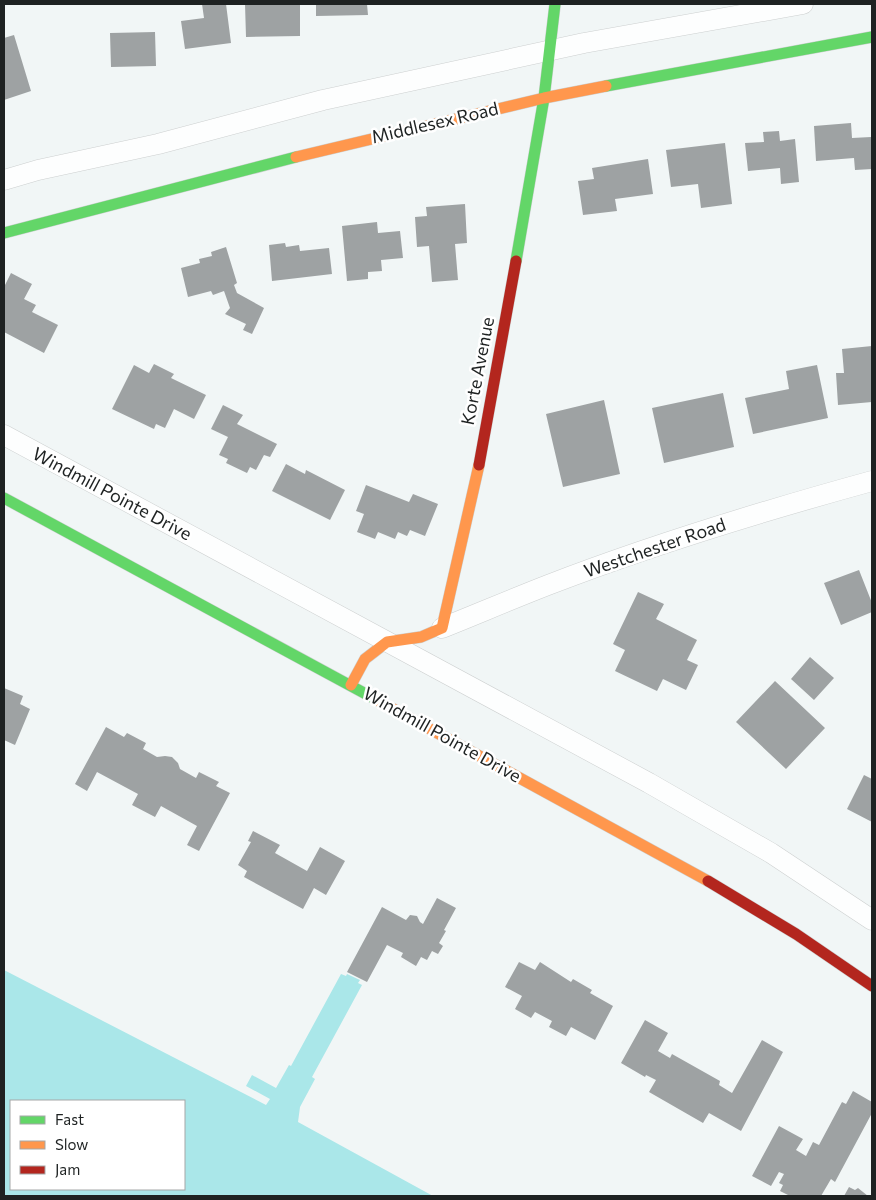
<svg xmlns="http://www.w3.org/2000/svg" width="876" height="1200" font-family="Commissioner,sans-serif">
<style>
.water{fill:#aae7e9;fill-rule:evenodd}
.building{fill:#9ea2a3}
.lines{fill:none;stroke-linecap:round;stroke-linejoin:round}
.street-casing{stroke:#cdd0d0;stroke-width:21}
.fast-casing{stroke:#cdd0d0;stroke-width:12}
.slow-casing{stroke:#cdd0d0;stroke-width:12}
.jam-casing{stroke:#cdd0d0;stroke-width:12}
.street{stroke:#fdfefe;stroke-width:20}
.fast{stroke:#63d668;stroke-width:11}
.slow{stroke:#ff974d;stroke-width:11}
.jam{stroke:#b3261e;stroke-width:11}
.labels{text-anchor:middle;stroke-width:5;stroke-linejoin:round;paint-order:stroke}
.street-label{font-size:18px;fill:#1e2222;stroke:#fff}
</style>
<rect width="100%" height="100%" fill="#f1f6f6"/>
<path class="water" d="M4,970L266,1105L270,1099L246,1086L252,1075L276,1088L289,1065L291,1066L341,974L346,976L347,974L360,980L358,983L362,985L312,1077L315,1079L300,1107L298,1122L433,1196H4ZM11,1101H184V1189H11Z"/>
<path class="building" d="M202,4H226L231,43L185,49L181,21L204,18Z
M245,4H300V36L246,37Z
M316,4H367L368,15L316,16Z
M155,32L156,66L111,67L110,33Z
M14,35L31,91L4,100V38Z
M851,123L852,138L871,137L872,169L855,170L854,158L816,161L814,126Z
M779,131L780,141L795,139L799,182L781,184L780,168L748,171L745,143L764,142L763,132Z
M725,143L732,204L701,208L698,184L671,187L666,150Z
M648,159L653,194L615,199L617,211L583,215L578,181L594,179L592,168Z
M465,204L467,243L455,244L458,280L432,282L429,246L417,247L415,217L427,216L426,207Z
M377,222L378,233L400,231L403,258L381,260L382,271L368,272V279L347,281L342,226Z
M285,243L286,247L299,245L300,251L329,248L332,274L272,281L269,245Z
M226,247L237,283L234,285L237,293L264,308L252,334L243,330L246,324L225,314L230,308L224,291L213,295L211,291L188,297L181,268L200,263L199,259L212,256L211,252Z
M11,273L32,284L24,299L36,305L32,312L58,325L44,353L4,332V287Z
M872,346V402L838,405L836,373H844L842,349Z
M154,364L174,374L171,378L206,395L194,419L174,409L165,428L156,424L154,429L112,409L134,365L149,373Z
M817,365L828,418L753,434L745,398L789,389L786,371Z
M723,393L734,447L664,463L652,408Z
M604,400L620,474L563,487L546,414Z
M223,405L243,415L237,424L277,444L270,457L264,455L256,470L250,467L247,473L226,463L228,459L219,455L228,437L211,429Z
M286,464L305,474L306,470L345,490L330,520L272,491Z
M366,485L409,502L413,494L438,504L425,536L410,530L407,536L398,532L395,539L378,532L375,539L357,532L364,514L356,511Z
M859,570L872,603V612L841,625L824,583Z
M638,592L664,604L656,619L697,640L687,660L698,665L686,690L663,679L657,691L615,671L625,650L613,644Z
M810,657L834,678L814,700L791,679Z
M775,681L825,728L786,769L736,722Z
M4,688L23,696L20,704L30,709L15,745L4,740Z
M106,727L124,737L127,733L146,743L143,749L157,757L165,756L172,757L178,763L180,769L196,778L199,772L219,782L216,786L230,793L199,851L187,845L197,826L161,806L155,817L132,805L138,794L97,772L87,791L75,784Z
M864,775L872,779V822L847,809Z
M253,831L280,845L275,853L307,871L320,847L345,861L326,895L314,888L303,909L244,877L247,871L238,865L251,842L248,841Z
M437,898L456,908L444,930L446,931L439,943L443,946L438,954L432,951L427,960L421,957L416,966L401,957L403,953L387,945L367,982L347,972L382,907L406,920L410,915L417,916L420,922L423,924Z
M519,962L535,970L540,962L571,982L573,979L592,990L590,993L613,1006L595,1040L571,1027L566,1036L549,1027L552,1021L535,1012L531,1018L515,1009L522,996L505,987Z
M645,1020L668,1033L658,1051L670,1058L672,1054L720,1081L719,1085L732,1093L762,1040L783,1052L741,1131L709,1113L703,1123L649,1092L656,1080L646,1075L645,1077L621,1063Z
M853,1091L872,1102V1113L835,1182L831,1179L821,1196H790L780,1191L783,1185L779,1183L784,1174L779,1172L771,1186L752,1176L779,1126L803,1139L796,1150L806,1156L813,1142L819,1145L842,1102L846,1104Z
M849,1187L855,1190L858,1188L868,1196H844Z"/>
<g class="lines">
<g class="street-casing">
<path id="street" d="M4,180L38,170L158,144L323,100L584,43L803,4
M4,435L649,783L771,853L872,920
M442,628C477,614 512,599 548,585C654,544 763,511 872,481"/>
</g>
<g class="fast-casing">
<path id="fast" d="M606,86L872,37
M4,233L296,157
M516,261L544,98L555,4
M4,498L377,700"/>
</g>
<g class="slow-casing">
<path id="slow" d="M296,157L544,98L606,86
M351,685L365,659L387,642L421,637L442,628L479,465
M377,700L708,881"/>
</g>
<g class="jam-casing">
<path id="jam" d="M479,465L516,261
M708,881L796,934L872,986"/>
</g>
<use href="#street" class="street"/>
<use href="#fast" class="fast"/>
<use href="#slow" class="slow"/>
<use href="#jam" class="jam"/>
</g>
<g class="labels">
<g class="street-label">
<text transform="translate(435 123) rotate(-13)" y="6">Middlesex Road</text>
<text transform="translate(478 371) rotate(-79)" y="6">Korte Avenue</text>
<text transform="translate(112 494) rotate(28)" y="6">Windmill Pointe Drive</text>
<text transform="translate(655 548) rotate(-19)" y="6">Westchester Road</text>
<text transform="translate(442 735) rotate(29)" y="6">Windmill Pointe Drive</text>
</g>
</g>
<rect width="876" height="1200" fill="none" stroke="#1e2222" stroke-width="10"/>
<rect x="10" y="1100" width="175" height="90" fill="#ffffff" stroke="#a5a7a7"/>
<rect x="20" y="1116" width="25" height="8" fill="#63d668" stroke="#a5a7a7"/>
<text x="55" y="1125" font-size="15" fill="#1e2222">Fast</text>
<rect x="20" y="1141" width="25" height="8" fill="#ff974d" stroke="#a5a7a7"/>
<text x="55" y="1150" font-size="15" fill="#1e2222">Slow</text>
<rect x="20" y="1166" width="25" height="8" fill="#b3261e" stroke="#a5a7a7"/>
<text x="55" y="1175" font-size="15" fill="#1e2222">Jam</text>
</svg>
